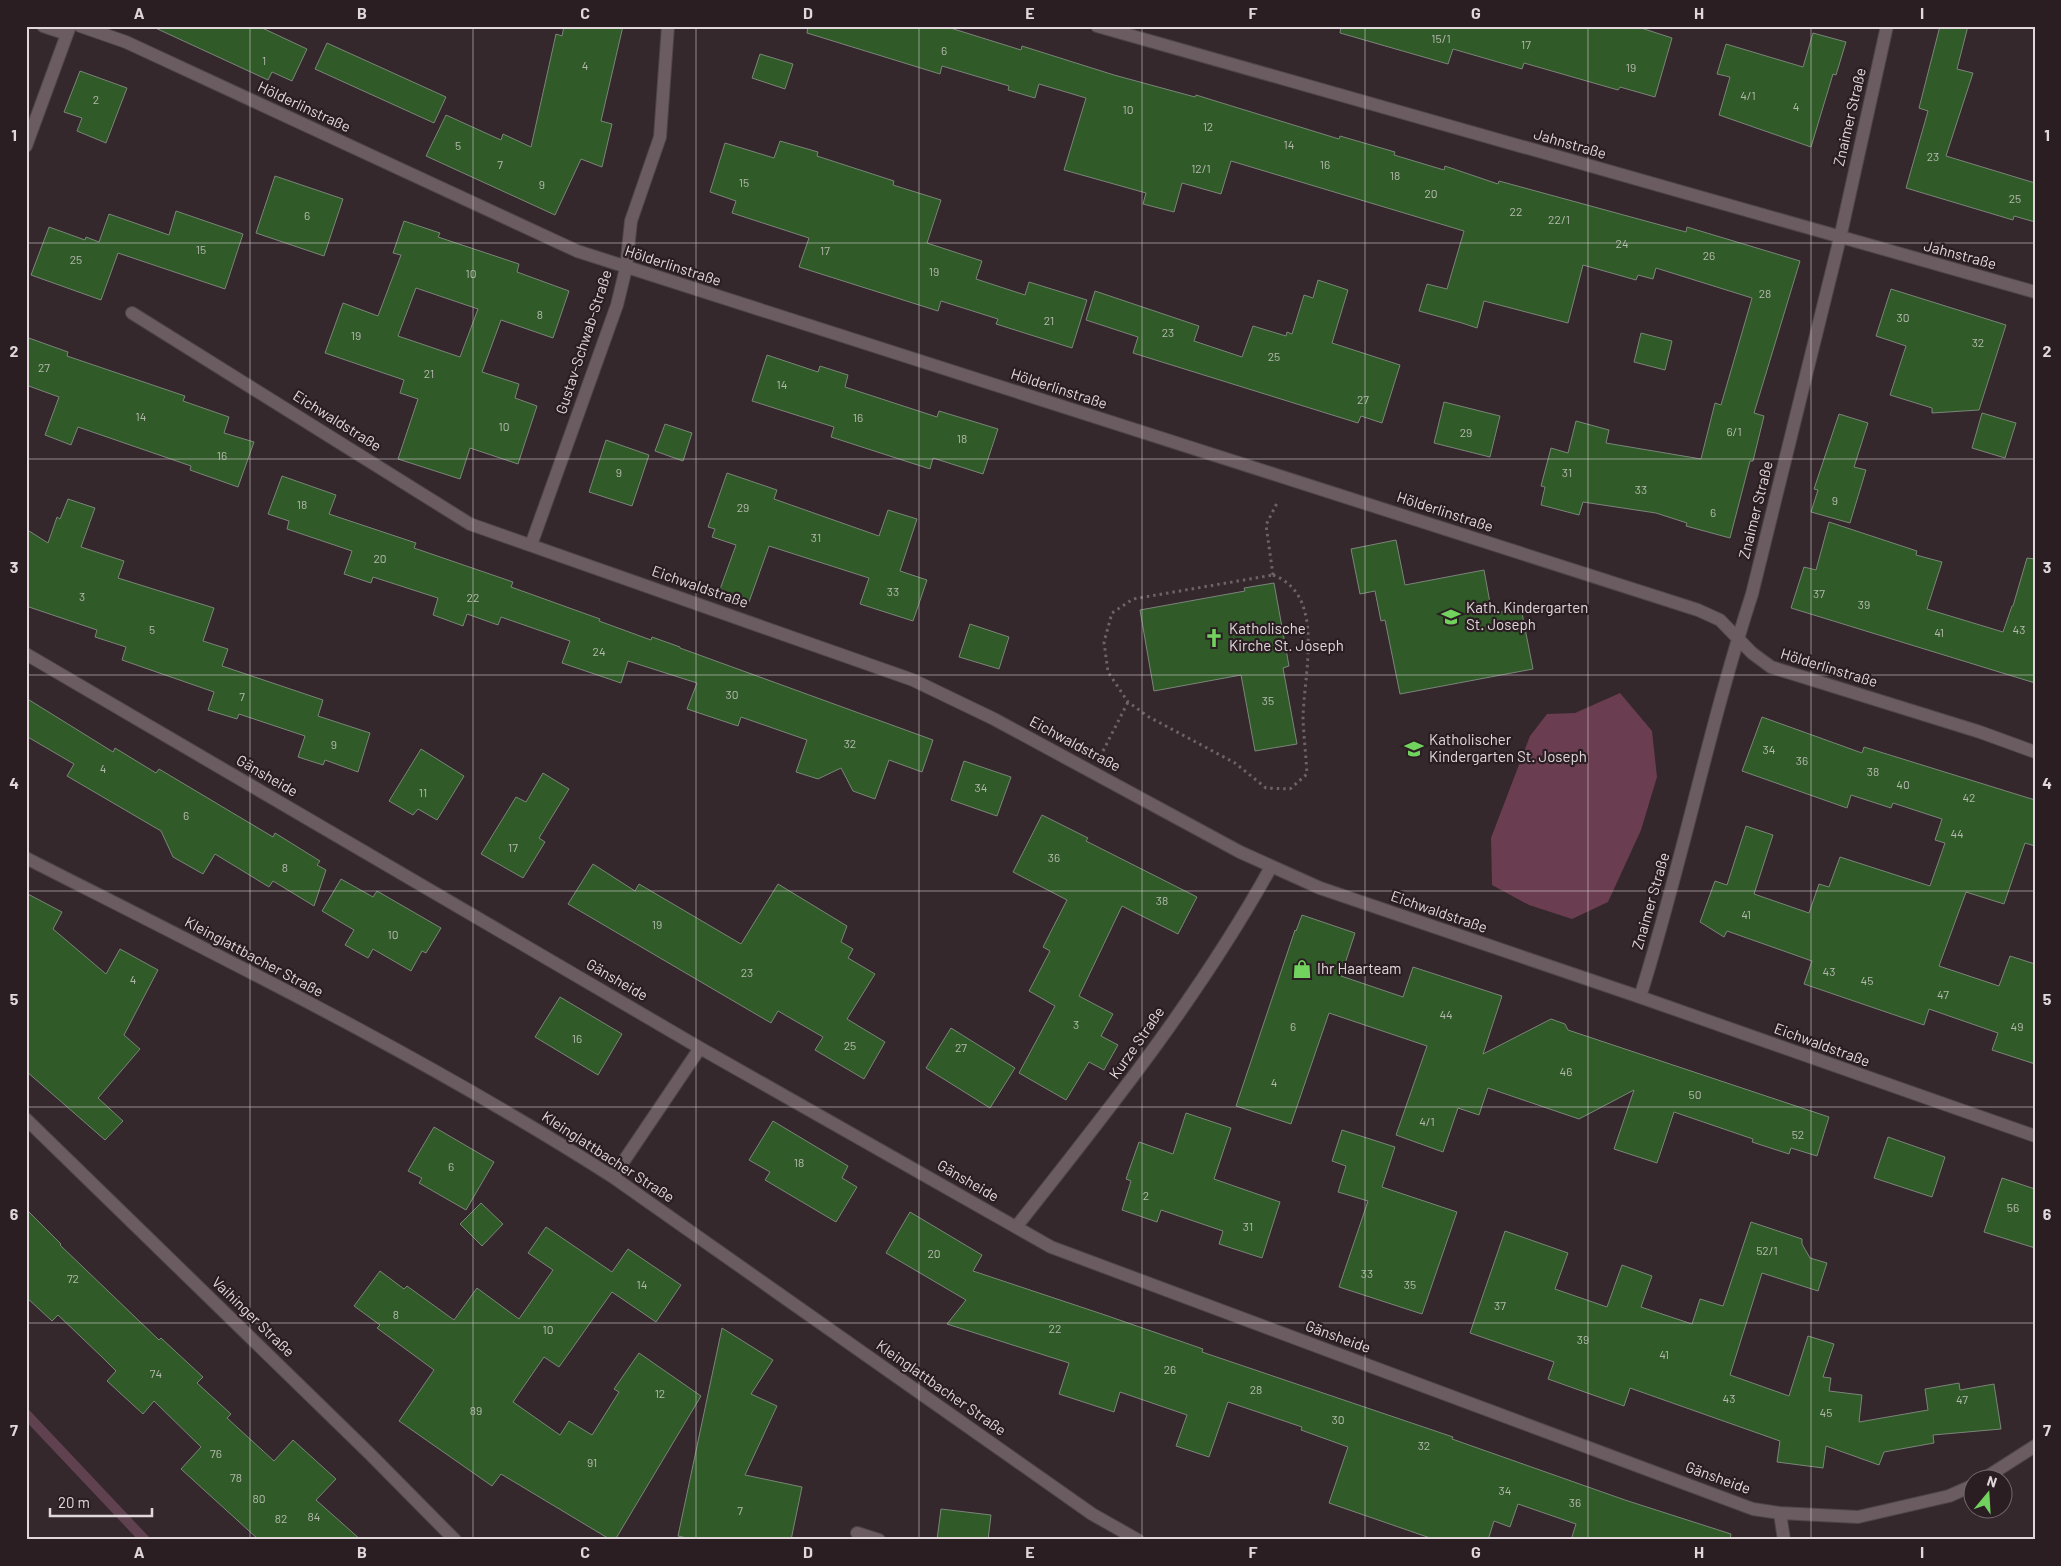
<svg xmlns="http://www.w3.org/2000/svg" width="2061" height="1566" font-family="Barlow,sans-serif">
<style>
.green{fill:#6a3d50}
.lines{fill:none;stroke-linecap:round;stroke-linejoin:round}
.stream{stroke:#604150;stroke-width:10}
.building{fill:#305b28;stroke:#7b8479;fill-rule:evenodd}
.minor-casing{stroke:#4f4548;stroke-width:14}
.path{stroke:#6d6266;stroke-width:3;stroke-dasharray:2.5 4;stroke-linecap:butt}
.minor{stroke:#6a5c61;stroke-width:12}
.grid{fill:none;stroke:#e1d8db;stroke-width:1;stroke-opacity:0.55}
.labels{text-anchor:middle;stroke-width:4.5;stroke-linejoin:round;paint-order:stroke}
.number-label{font-size:12px;fill:#b5b9ae}
.street-label{font-size:15px;fill:#e1d8db;stroke:#2a1e23}
.poi-label{font-size:15px;fill:#e1d8db;stroke:#2a1e23;text-anchor:start}
.neatline{fill:none;stroke:#e1d8db;stroke-width:2}
.grid-label{font-size:16px;text-anchor:middle;font-weight:bold;fill:#e1d8db}
</style>
<rect width="100%" height="100%" fill="#34282c"/>
<path class="green" d="M1620,693L1652,731L1657,777L1641,830L1608,902L1572,919L1529,905L1492,885L1491,838L1530,736L1547,714L1575,713Z"/>
<g class="lines">
<path class="stream" d="M26,1414L145,1540"/>
</g>
<path class="building" d="M151,26H258L307,49L292,81L272,72L268,80Z
M564,26H623L601,121L612,124L602,167L581,159L555,215L426,156L446,115L501,140L503,134L531,147L556,34L562,36Z
M808,26H944L1021,50L1022,46L1114,75L1195,97L1196,95L1339,139L1340,136L1395,152L1394,155L1444,170L1445,166L1498,184L1499,181L1686,232L1687,227L1800,261L1754,413L1764,416L1753,461H1750L1730,538L1686,526L1687,523L1656,513L1583,502L1579,515L1541,505L1545,487L1541,486L1551,448L1568,453L1576,421L1609,430L1606,443L1701,459L1715,403L1721,405L1752,298L1656,268L1653,279L1638,275L1636,280L1583,265L1568,323L1484,301L1477,328L1462,323L1419,311L1427,284L1447,289L1464,231L1231,161L1221,194L1182,183L1174,212L1143,204L1146,193L1064,170L1086,98L1039,84L1035,98L1008,90L1009,86L942,66L940,74L807,33Z
M1341,26H1635L1672,38L1655,97L1620,87L1618,90L1524,63L1522,69L1453,49L1448,64L1340,33Z
M1940,26H1968L1957,69L1973,73L1946,156L2035,183V222L2014,216L2013,220L1906,188L1928,111L1919,108Z
M1813,33L1846,42L1836,75L1833,74L1811,147L1719,115L1730,77L1717,74L1726,44L1803,67Z
M327,43L446,97L434,123L315,69Z
M760,54L793,64L785,89L752,78Z
M80,71L127,88L106,143L77,131L82,118L64,112Z
M780,141L818,152L817,156L894,181L893,185L941,200L927,243L982,261L976,279L1025,295L1029,282L1087,300L1072,348L996,324L998,319L941,301L938,311L799,267L809,238L732,213L736,201L710,192L725,143L774,158Z
M275,176L343,199L324,256L256,233Z
M176,211L243,234L225,289L118,253L101,300L31,275L49,227L85,240L86,237L99,242L109,214L169,235Z
M404,221L440,233L438,237L519,264L517,272L569,291L553,338L501,320L482,372L519,384L515,398L537,406L518,464L470,448L460,479L398,459L418,399L400,393L404,380L325,353L343,303L378,316L401,255L393,253ZM416,288L478,309L460,357L398,336Z
M1318,280L1348,290L1332,343L1400,365L1382,423L1361,416L1358,423L1133,353L1138,337L1086,320L1095,291L1199,326L1194,341L1242,357L1253,326L1286,336L1287,332L1292,334L1304,295L1313,298Z
M1891,289L2006,325L1979,410L1932,413V408L1890,395L1906,346L1876,336Z
M1641,333L1672,341L1665,370L1634,362Z
M26,337L68,352L67,356L185,396L183,401L229,417L224,433L254,442L238,487L190,470L191,466L78,427L71,445L45,435L59,397L26,385Z
M767,355L818,372L820,366L848,375L845,387L937,417L939,411L998,429L983,474L933,458L930,469L831,437L834,427L752,401Z
M1444,402L1500,416L1490,457L1434,443Z
M1982,413L2016,423L2005,458L1972,448Z
M1839,414L1868,423L1854,467L1866,470L1850,523L1811,512L1818,490L1814,489Z
M665,424L692,433L683,461L655,451Z
M606,440L649,455L632,506L589,492Z
M727,473L777,490L774,499L879,536L888,510L917,519L900,571L927,580L913,621L860,604L869,578L769,546L749,602L719,592L736,545L712,537L715,529L708,527Z
M282,476L336,495L329,514L416,543L414,548L513,582L511,587L600,619L599,621L651,640L652,637L680,647V648L933,740L922,772L889,760L875,799L853,791L841,768L818,779L796,772L807,740L741,717L738,726L687,709L697,683L628,661L621,683L562,663L570,641L501,617L498,625L467,614L463,626L433,615L438,598L373,577L371,583L344,574L352,551L287,529L289,521L268,514Z
M68,499L95,508L81,547L124,561L118,578L214,608L203,641L228,649L222,666L323,700L318,716L370,733L358,772L325,760L323,765L298,757L305,736L239,714L237,719L208,710L214,692L122,660L126,647L95,637L97,630L26,606V529L48,543L57,517L60,519Z
M1829,522L1917,551L1916,555L1942,562L1927,609L2003,632L2012,606H2013L2027,558L2035,559V683L1791,608L1804,567L1816,570Z
M1396,540L1405,585L1484,570L1492,614L1521,608L1533,669L1400,694L1385,620L1381,621L1375,591L1360,594L1351,549Z
M1274,583L1289,666L1283,668L1297,744L1255,751L1241,675L1154,691L1140,610L1245,591L1244,588Z
M970,624L1009,637L999,669L959,657Z
M26,698L113,752L115,748L156,773L159,769L273,837L275,833L320,861L317,865L326,870L314,906L273,881L269,887L215,854L203,874L173,857L161,831L67,776L74,764L26,736Z
M1762,717L1862,753L1864,747L2035,800V846L2025,843L2004,904L1966,892L1939,966L1999,986L2010,956L2035,964V1064L1992,1050L1998,1033L1929,1009L1924,1025L1804,984L1812,961L1727,931L1724,937L1700,922L1715,881L1727,885L1746,826L1773,835L1754,894L1809,913L1819,884L1829,887L1840,857L1930,886L1945,843L1935,840L1942,819L1893,803L1891,808L1851,795L1847,808L1742,771Z
M421,749L464,776L437,820L418,809L413,815L389,801Z
M964,761L1011,777L997,816L951,800Z
M543,773L569,789L539,838L545,842L523,878L481,854L516,797L526,802Z
M1042,815L1088,838L1086,841L1197,897L1178,934L1122,906L1079,996L1113,1014L1101,1036L1118,1045L1104,1070L1089,1062L1066,1100L1019,1073L1055,1006L1029,991L1050,951L1043,947L1067,900L1013,872Z
M593,864L635,891L639,884L741,944L778,884L847,926L841,942L853,949L848,958L875,974L847,1019L885,1042L864,1079L815,1050L823,1037L778,1011L771,1023L568,904Z
M341,879L373,897L377,891L441,928L426,953L422,951L411,971L373,949L368,958L345,945L354,930L322,911Z
M26,893L62,912L53,929L106,974L120,949L158,970L124,1035L140,1049L98,1098L123,1121L105,1140L26,1071Z
M1302,915L1355,933L1341,976L1403,997L1413,967L1502,996L1483,1054L1551,1019L1565,1024L1568,1030L1829,1117L1817,1156L1791,1148L1789,1154L1752,1142L1753,1139L1674,1112L1657,1163L1614,1149L1634,1090L1579,1119L1488,1088L1479,1115L1458,1108L1443,1152L1396,1135L1427,1046L1329,1013L1291,1124L1236,1106L1295,930L1296,931Z
M560,997L622,1034L598,1075L535,1037Z
M951,1028L1015,1068L990,1108L926,1068Z
M1186,1113L1231,1128L1214,1179L1280,1202L1262,1258L1219,1244L1223,1231L1161,1210L1157,1222L1122,1210L1131,1181L1126,1179L1139,1142L1173,1154Z
M773,1121L848,1166L842,1178L857,1187L836,1222L765,1180L770,1172L749,1160Z
M434,1127L494,1162L466,1210L419,1183L422,1178L408,1171Z
M1342,1130L1395,1147L1382,1187L1457,1212L1422,1314L1339,1287L1368,1201L1338,1192L1346,1166L1332,1161Z
M1888,1137L1945,1157L1932,1197L1874,1178Z
M2002,1178L2035,1189V1248L1984,1232Z
M481,1203L503,1224L482,1246L460,1224Z
M26,1209L61,1244L60,1245L159,1340L161,1338L203,1377L197,1383L231,1414L227,1418L274,1461L293,1440L336,1479L316,1500L361,1540H259L181,1469L201,1447L154,1401L143,1414L107,1381L116,1371L103,1358L58,1315L52,1321L26,1297Z
M910,1212L982,1255L973,1271L1105,1315L1203,1349L1202,1352L1453,1437L1452,1439L1625,1500L1731,1534L1730,1540H1571L1576,1524L1518,1504L1510,1527L1494,1521L1488,1540H1436L1329,1503L1348,1447L1301,1430L1302,1427L1228,1402L1209,1457L1176,1446L1187,1415L1120,1392L1114,1412L1059,1394L1069,1363L947,1324L966,1300L886,1253Z
M1751,1222L1802,1239V1244L1810,1258L1827,1263L1818,1291L1762,1273L1730,1375L1789,1396L1808,1336L1834,1344L1823,1377L1831,1378L1829,1391L1862,1395L1859,1422L1928,1410L1925,1389L1959,1383L1960,1390L1994,1384L2001,1429L1933,1435L1934,1443L1884,1452L1879,1465L1826,1446L1823,1468L1777,1462L1780,1441L1630,1388L1624,1406L1548,1379L1554,1362L1470,1333L1505,1231L1568,1253L1555,1289L1607,1307L1622,1265L1652,1276L1641,1307L1692,1324L1700,1299L1723,1306Z
M546,1227L612,1272L628,1249L681,1285L656,1322L612,1292L559,1367L544,1357L513,1402L560,1435L569,1421L592,1435L619,1392L614,1389L639,1353L701,1396L615,1540H611L501,1474L492,1486L399,1421L434,1370L377,1328L380,1325L354,1306L380,1271L404,1289L407,1286L454,1320L477,1288L519,1319L553,1270L528,1253Z
M722,1328L773,1360L751,1394L777,1406L745,1475L802,1487L791,1540H696L678,1536Z
M941,1509L991,1515L988,1540H937Z"/>
<g class="lines">
<g class="minor-casing">
<path id="minor" d="M43,26L67,34
M80,26L126,42L577,251L1698,610L1720,620L1752,653L1771,667L1980,732L2035,752
M1097,26L2035,292
M26,146L70,26
M132,313L470,524L913,680L994,719L1240,852L1320,888L1640,997L2035,1136
M531,545L617,305L626,268L631,221L660,137L668,26
M26,654L700,1048L1051,1247L1753,1509L1780,1513L1858,1517L1949,1496L1974,1485
M26,858C225,959 425,1057 613,1177L1092,1514L1138,1540
M1640,997C1682,864 1709,726 1752,594L1840,238L1887,26
M26,1119L370,1454L455,1540
M613,1177L700,1048
M1016,1227C1107,1112 1200,996 1271,867
M1985,1478L2035,1446
M1780,1513L1784,1540
M857,1533L879,1540"/>
</g>
<path class="path" d="M1273,575C1327,595 1303,675 1303,720C1304,738 1306,756 1307,774L1290,789L1266,788L1235,763L1149,717L1128,702L1108,672L1104,642L1112,613L1133,599Z
M1273,575L1266,525L1278,501
M1103,751L1128,702"/>
<use href="#minor" class="minor"/>
</g>
<path class="grid" d="M250,26V1540M473,26V1540M696,26V1540M919,26V1540M1142,26V1540M1365,26V1540M1588,26V1540M1811,26V1540M26,243H2035M26,459H2035M26,675H2035M26,891H2035M26,1107H2035M26,1323H2035"/>
<defs>
<g id="school-bare" transform="scale(1.5)"><path d="M0-5L7-2L0 1L-7-2ZM-4 1L0 2.5L4 1V4Q0 6-4 4Z" fill="#71d25e" stroke="#2a1e23" stroke-width="2.5" paint-order="stroke"/></g>
<g id="church-bare" transform="scale(1.5)"><path d="M-1.2-6h2.4v3.5h3.3v2.4h-3.3V6h-2.4V-.1h-3.3v-2.4h3.3Z" fill="#71d25e" stroke="#2a1e23" stroke-width="2.5" paint-order="stroke"/></g>
<g id="shop-bare" transform="scale(1.5)"><path d="M-5-2.5h2.3a2.7 3.5 0 0 1 5.4 0H5L5.5 6h-11ZM-1.5-2.5h3a1.5 2.3 0 0 0-3 0Z" fill="#71d25e" stroke="#2a1e23" stroke-width="2.5" paint-order="stroke"/></g>
</defs>
<g fill-rule="evenodd">
<use href="#school-bare" x="1451" y="617"/>
<use href="#church-bare" x="1214" y="638"/>
<use href="#school-bare" x="1414" y="749"/>
<use href="#shop-bare" x="1302" y="969"/>
</g>
<g class="labels">
<g class="number-label">
<text x="1441" y="43">15/1</text>
<text x="1526" y="49">17</text>
<text x="944" y="55">6</text>
<text x="264" y="65">1</text>
<text x="585" y="70">4</text>
<text x="1631" y="72">19</text>
<text x="1748" y="100">4/1</text>
<text x="96" y="104">2</text>
<text x="1796" y="111">4</text>
<text x="1128" y="114">10</text>
<text x="1208" y="131">12</text>
<text x="1289" y="149">14</text>
<text x="458" y="150">5</text>
<text x="1933" y="161">23</text>
<text x="500" y="169">7</text>
<text x="1325" y="169">16</text>
<text x="1201" y="173">12/1</text>
<text x="1395" y="180">18</text>
<text x="744" y="187">15</text>
<text x="542" y="189">9</text>
<text x="1431" y="198">20</text>
<text x="2015" y="203">25</text>
<text x="1516" y="216">22</text>
<text x="307" y="220">6</text>
<text x="1559" y="224">22/1</text>
<text x="1622" y="248">24</text>
<text x="201" y="254">15</text>
<text x="825" y="255">17</text>
<text x="1709" y="260">26</text>
<text x="76" y="264">25</text>
<text x="934" y="276">19</text>
<text x="471" y="278">10</text>
<text x="1765" y="298">28</text>
<text x="540" y="319">8</text>
<text x="1903" y="322">30</text>
<text x="1049" y="325">21</text>
<text x="1168" y="337">23</text>
<text x="356" y="340">19</text>
<text x="1978" y="347">32</text>
<text x="1274" y="361">25</text>
<text x="44" y="372">27</text>
<text x="429" y="378">21</text>
<text x="782" y="389">14</text>
<text x="1363" y="404">27</text>
<text x="141" y="421">14</text>
<text x="858" y="422">16</text>
<text x="504" y="431">10</text>
<text x="1734" y="436">6/1</text>
<text x="1466" y="437">29</text>
<text x="962" y="443">18</text>
<text x="222" y="460">16</text>
<text x="619" y="477">9</text>
<text x="1567" y="477">31</text>
<text x="1641" y="494">33</text>
<text x="1835" y="505">9</text>
<text x="302" y="509">18</text>
<text x="743" y="512">29</text>
<text x="1713" y="517">6</text>
<text x="816" y="542">31</text>
<text x="380" y="563">20</text>
<text x="893" y="596">33</text>
<text x="1819" y="598">37</text>
<text x="82" y="601">3</text>
<text x="473" y="602">22</text>
<text x="1864" y="609">39</text>
<text x="152" y="634">5</text>
<text x="2019" y="634">43</text>
<text x="1939" y="637">41</text>
<text x="599" y="656">24</text>
<text x="732" y="699">30</text>
<text x="242" y="701">7</text>
<text x="1268" y="705">35</text>
<text x="850" y="748">32</text>
<text x="334" y="749">9</text>
<text x="1769" y="754">34</text>
<text x="1802" y="765">36</text>
<text x="103" y="773">4</text>
<text x="1873" y="776">38</text>
<text x="1903" y="789">40</text>
<text x="981" y="792">34</text>
<text x="423" y="797">11</text>
<text x="1969" y="802">42</text>
<text x="186" y="820">6</text>
<text x="1957" y="838">44</text>
<text x="513" y="852">17</text>
<text x="1054" y="862">36</text>
<text x="285" y="872">8</text>
<text x="1162" y="905">38</text>
<text x="1746" y="919">41</text>
<text x="657" y="929">19</text>
<text x="393" y="939">10</text>
<text x="1829" y="976">43</text>
<text x="747" y="977">23</text>
<text x="133" y="984">4</text>
<text x="1867" y="985">45</text>
<text x="1943" y="999">47</text>
<text x="1446" y="1019">44</text>
<text x="1076" y="1029">3</text>
<text x="1293" y="1031">6</text>
<text x="2017" y="1031">49</text>
<text x="577" y="1043">16</text>
<text x="850" y="1050">25</text>
<text x="961" y="1052">27</text>
<text x="1566" y="1076">46</text>
<text x="1274" y="1087">4</text>
<text x="1695" y="1099">50</text>
<text x="1427" y="1126">4/1</text>
<text x="1798" y="1139">52</text>
<text x="799" y="1167">18</text>
<text x="451" y="1171">6</text>
<text x="1146" y="1200">2</text>
<text x="2013" y="1212">56</text>
<text x="1248" y="1231">31</text>
<text x="1767" y="1255">52/1</text>
<text x="934" y="1258">20</text>
<text x="1367" y="1278">33</text>
<text x="73" y="1283">72</text>
<text x="642" y="1289">14</text>
<text x="1410" y="1289">35</text>
<text x="1500" y="1310">37</text>
<text x="396" y="1319">8</text>
<text x="1055" y="1333">22</text>
<text x="548" y="1334">10</text>
<text x="1583" y="1344">39</text>
<text x="1664" y="1359">41</text>
<text x="1170" y="1374">26</text>
<text x="156" y="1378">74</text>
<text x="1256" y="1394">28</text>
<text x="660" y="1398">12</text>
<text x="1729" y="1403">43</text>
<text x="1962" y="1404">47</text>
<text x="476" y="1415">89</text>
<text x="1826" y="1417">45</text>
<text x="1338" y="1424">30</text>
<text x="1424" y="1450">32</text>
<text x="216" y="1458">76</text>
<text x="592" y="1467">91</text>
<text x="236" y="1482">78</text>
<text x="1505" y="1495">34</text>
<text x="259" y="1503">80</text>
<text x="1575" y="1507">36</text>
<text x="740" y="1515">7</text>
<text x="314" y="1521">84</text>
<text x="281" y="1523">82</text>
</g>
<g class="street-label">
<text transform="translate(304 107) rotate(25)" y="5">Hölderlinstraße</text>
<text transform="translate(1850 117) rotate(-77)" y="5">Znaimer Straße</text>
<text transform="translate(1570 144) rotate(16)" y="5">Jahnstraße</text>
<text transform="translate(1960 255) rotate(15)" y="5">Jahnstraße</text>
<text transform="translate(673 266) rotate(18)" y="5">Hölderlinstraße</text>
<text transform="translate(584 342) rotate(-72)" y="5">Gustav-Schwab-Straße</text>
<text transform="translate(1059 389) rotate(18)" y="5">Hölderlinstraße</text>
<text transform="translate(337 421) rotate(32)" y="5">Eichwaldstraße</text>
<text transform="translate(1756 510) rotate(-76)" y="5">Znaimer Straße</text>
<text transform="translate(1445 512) rotate(18)" y="5">Hölderlinstraße</text>
<text transform="translate(700 587) rotate(19)" y="5">Eichwaldstraße</text>
<text transform="translate(1829 668) rotate(17)" y="5">Hölderlinstraße</text>
<text transform="translate(1075 744) rotate(28)" y="5">Eichwaldstraße</text>
<text transform="translate(267 776) rotate(30)" y="5">Gänsheide</text>
<text transform="translate(1651 901) rotate(-74)" y="5">Znaimer Straße</text>
<text transform="translate(1439 912) rotate(19)" y="5">Eichwaldstraße</text>
<text transform="translate(254 957) rotate(28)" y="5">Kleinglattbacher Straße</text>
<text transform="translate(617 980) rotate(30)" y="5">Gänsheide</text>
<text transform="translate(1137 1043) rotate(-55)" y="5">Kurze Straße</text>
<text transform="translate(1822 1045) rotate(20)" y="5">Eichwaldstraße</text>
<text transform="translate(608 1157) rotate(33)" y="5">Kleinglattbacher Straße</text>
<text transform="translate(968 1181) rotate(30)" y="5">Gänsheide</text>
<text transform="translate(253 1317) rotate(44)" y="5">Vaihinger Straße</text>
<text transform="translate(1338 1337) rotate(20)" y="5">Gänsheide</text>
<text transform="translate(941 1388) rotate(35)" y="5">Kleinglattbacher Straße</text>
<text transform="translate(1718 1478) rotate(20)" y="5">Gänsheide</text>
</g>
<g class="poi-label">
<text x="1466" y="613">Kath. Kindergarten<tspan x="1466" dy="17">St. Joseph</tspan></text>
<text x="1229" y="634">Katholische<tspan x="1229" dy="17">Kirche St. Joseph</tspan></text>
<text x="1429" y="745">Katholischer<tspan x="1429" dy="17">Kindergarten St. Joseph</tspan></text>
<text x="1317" y="974">Ihr Haarteam</text>
</g>
</g>
<rect width="2061" height="1566" fill="none" stroke="#2a1e23" stroke-width="55"/>
<g transform="translate(1988 1494) rotate(18)"><circle r="24" fill="#2a1e23" stroke="#73686d"/>
<path d="M0-4L9 19L0 12L-9 19Z" fill="#71d25e"/>
<text y="-8" font-size="14" font-weight="bold" text-anchor="middle" fill="#e1d8db">N</text>
</g>
<path d="M50 1508v8h102v-8" fill="none" stroke="#e1d8db" stroke-width="2.5"/>
<text x="58" y="1508" font-size="15" fill="#e1d8db" stroke="#2a1e23" stroke-width="4" paint-order="stroke">20 m</text>
<rect x="28" y="28" width="2006" height="1510" class="neatline"/>
<g class="grid-label">
<text x="139" y="19">A</text>
<text x="362" y="19">B</text>
<text x="585" y="19">C</text>
<text x="808" y="19">D</text>
<text x="1030" y="19">E</text>
<text x="1253" y="19">F</text>
<text x="1476" y="19">G</text>
<text x="1699" y="19">H</text>
<text x="1922" y="19">I</text>
<text x="14" y="141">1</text>
<text x="2047" y="141">1</text>
<text x="14" y="357">2</text>
<text x="2047" y="357">2</text>
<text x="14" y="573">3</text>
<text x="2047" y="573">3</text>
<text x="14" y="789">4</text>
<text x="2047" y="789">4</text>
<text x="14" y="1005">5</text>
<text x="2047" y="1005">5</text>
<text x="14" y="1220">6</text>
<text x="2047" y="1220">6</text>
<text x="14" y="1436">7</text>
<text x="2047" y="1436">7</text>
<text x="139" y="1558">A</text>
<text x="362" y="1558">B</text>
<text x="585" y="1558">C</text>
<text x="808" y="1558">D</text>
<text x="1030" y="1558">E</text>
<text x="1253" y="1558">F</text>
<text x="1476" y="1558">G</text>
<text x="1699" y="1558">H</text>
<text x="1922" y="1558">I</text>
</g>
</svg>
